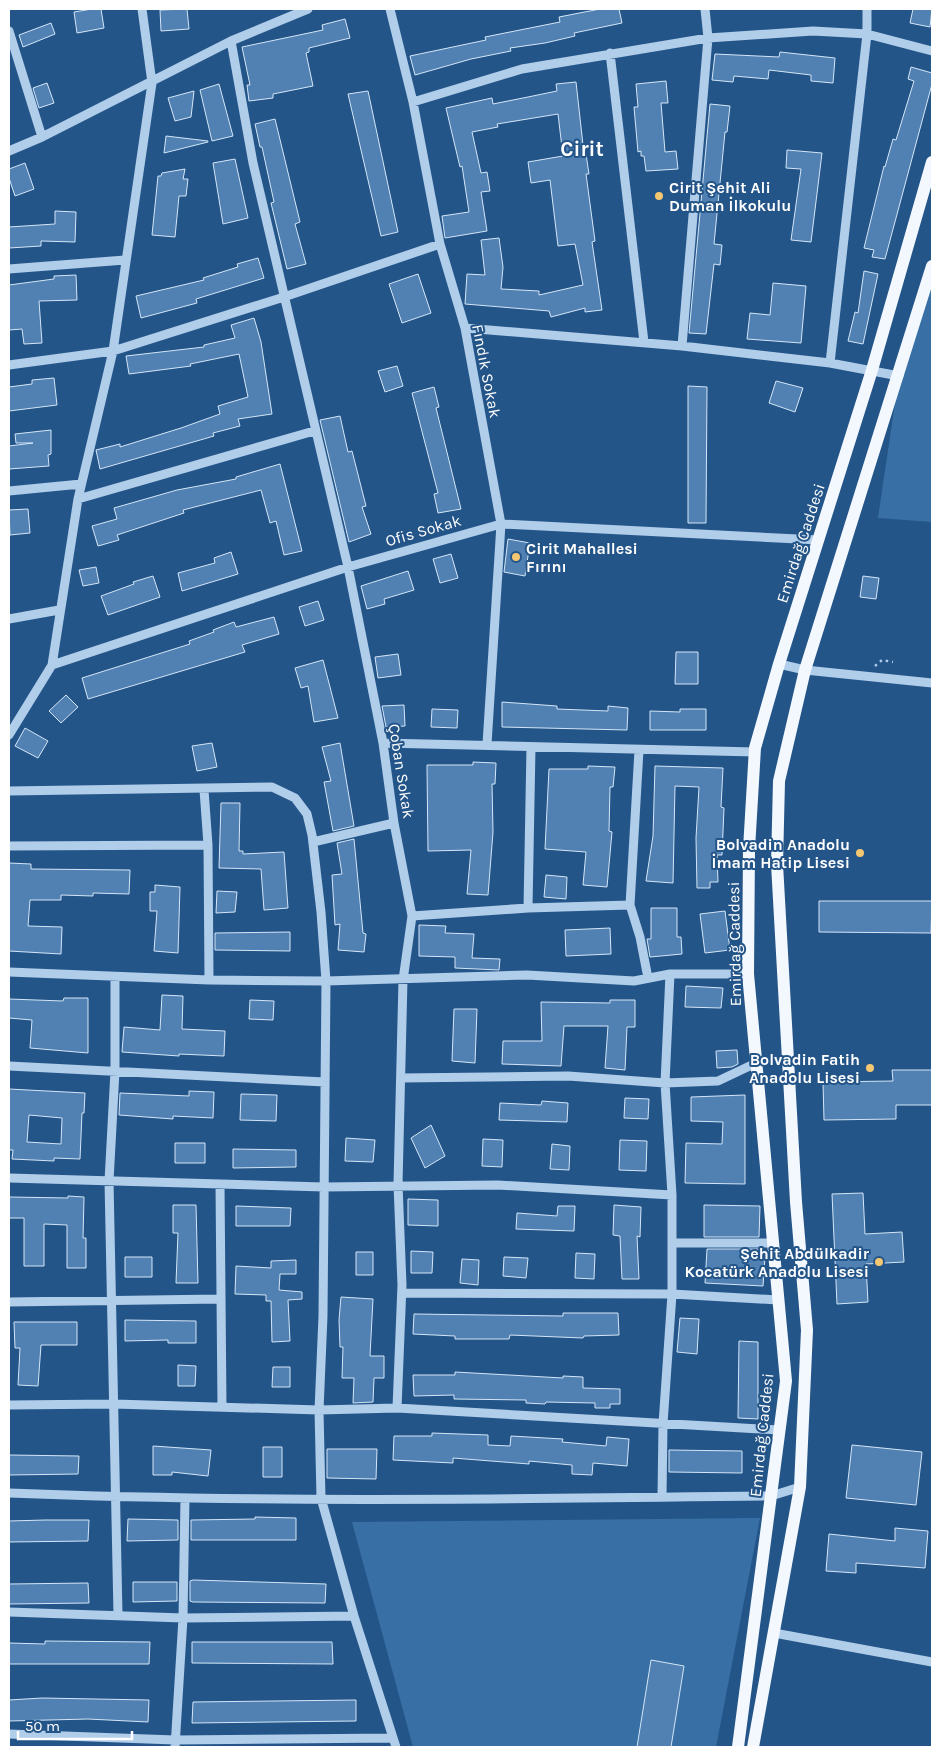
<svg xmlns="http://www.w3.org/2000/svg" width="941" height="1756" font-family="Karla,sans-serif">
<style>
.green{fill:#3870a6}
.building{fill:#5081b2;stroke:#d4e6f7;fill-rule:evenodd}
.lines{fill:none;stroke-linecap:round;stroke-linejoin:round}
.path{stroke:#b0cdea;stroke-width:2.5;stroke-dasharray:2.5 4;stroke-linecap:butt}
.minor{stroke:#b0cdea;stroke-width:9}
.major{stroke:#f3f8fe;stroke-width:12}
.poi-dot{fill:#f4c873;stroke:#245589;stroke-width:2}
.labels{text-anchor:middle;stroke-width:4;stroke-linejoin:round;paint-order:stroke}
.poi-label{font-size:16px;font-weight:bold;fill:#fff;stroke:#245589;text-anchor:end}
.street-label{font-size:16px;fill:#fff;stroke:#245589}
.district-label{font-size:21px;font-weight:bold;fill:#fff;stroke:#245589}
</style>
<rect width="100%" height="100%" fill="#245589"/>
<path class="green" d="M932,257V522L878,518L899,376Z
M760,1518L716,1747H413L352,1522Z"/>
<path class="building" d="M92,9H101L104,28L77,33L74,12Z
M187,9L189,29L161,31L160,10Z
M600,9H619L622,23L574,33L575,36L545,43L510,48L511,51L471,59L415,75L410,56L486,40L485,37L560,22L559,17Z
M913,9H932L930,27L910,23Z
M345,19L350,38L309,48V52L306,53L313,86L273,94V98L249,101L247,85H250L242,47L323,30L322,25Z
M51,23L55,34L23,47L19,35Z
M780,52L835,58L833,83L811,81V75L769,70L768,79L734,76L733,82L712,80L715,54L779,57Z
M911,67L932,73V84L885,259L872,257L874,250L864,248L884,166L885,167L893,139L896,140L914,81L908,79Z
M666,81L668,103H661L665,152L676,151L678,169L646,171L644,156H641V151L638,152L634,107H638L636,84Z
M576,82L584,154H586L589,174H586L595,241L592,242L602,310L585,312V308L551,317L549,311L465,304L467,274L485,275L481,240L499,238L503,267L501,289L539,291V295L583,285L575,244L558,246L550,180L531,183L528,162L563,156L558,114L497,124L498,127L472,132L481,173L487,172L490,191L481,192L487,231L445,238L442,216L469,212L462,166L460,167L446,108L492,98L493,104L528,97L557,91L556,84Z
M47,83L54,103L39,108L33,88Z
M219,84L233,136L212,141L200,90Z
M194,91L191,117L175,121L168,98Z
M368,91L398,232L381,236L348,94Z
M710,104L730,106L727,132H725L714,244L722,245L720,265L714,264L706,334L689,333Z
M275,119L300,222L295,224L306,264L287,269L271,203L274,202L262,147H260L255,124Z
M166,136L208,141V142L164,153Z
M787,150L822,153L811,242L791,240L801,169L786,168Z
M235,159L248,218L223,224L213,163Z
M25,163L34,189L15,196L9,178V169Z
M185,169L183,179H188L186,196H179L175,237L152,235L158,176H161L162,173Z
M55,211L76,212L75,242L41,241V246L9,248V227L55,224Z
M258,258L264,278L196,299L197,303L141,318L136,296L204,280L203,278L238,267L237,264Z
M864,271L878,274L863,344L848,341L855,312L858,313Z
M418,274L431,313L402,323L389,284Z
M76,275L77,300L39,301L42,343L24,344L22,329L9,330V285L54,279V276Z
M773,283L806,286L801,343L747,339L750,313L770,315Z
M254,318L261,342L272,414L238,419L240,426L213,433L214,436L100,469L96,450L120,444V447L181,428L220,414L218,406L248,397L239,354L190,364L191,366L129,374L126,356L204,347V345L235,338L231,325Z
M397,366L403,386L385,392L378,371Z
M54,378L57,405L9,411V387L32,384V380Z
M776,381L803,388L795,412L769,403Z
M688,386L707,387L706,523H688Z
M434,387L439,407L436,408L461,509L438,513L434,494L438,493L412,393Z
M340,416L348,452L352,451L366,506L362,507L371,534L349,542L320,420Z
M51,430V454L48,455L49,466L9,469V446L33,443H16L15,434Z
M280,464L302,551L284,555L276,521L270,523L261,490L183,510L184,513L117,535L119,540L98,546L92,526L117,519L114,508L177,490L236,479V477Z
M28,509L30,533L10,535L9,510Z
M508,539L530,543L525,576L504,572Z
M231,552L238,574L182,591L178,573L215,563L214,558Z
M451,554L458,578L440,583L433,559Z
M96,567L99,583L83,586L79,570Z
M408,571L414,590L384,599L385,604L367,609L361,586Z
M153,576L160,597L108,615L101,596L134,584L133,582Z
M863,576L879,578L876,599L860,597Z
M318,601L324,620L305,626L299,607Z
M274,617L279,634L242,645L245,652L88,699L82,678L190,644L189,641L214,632L213,630L234,622L236,627Z
M676,652H698V684H675Z
M398,654L401,675L378,678L375,657Z
M323,660L338,718L314,722L308,686L301,688L295,668Z
M66,695L78,707L61,723L49,711Z
M502,702L557,706V709L608,711V706L628,708L627,730L502,727Z
M404,705L405,726L386,727L382,706Z
M432,709L458,710L457,728L431,727Z
M680,709H706V730H650V711L680,712Z
M25,728L48,741L38,758L15,746Z
M212,743L217,767L197,771L192,746Z
M340,743L354,826L333,831L324,782L331,781L322,747Z
M473,762L496,763L495,784H492L493,832L488,895L467,894L471,850L428,851L427,765H473Z
M588,766L615,767L613,787H610L609,831L612,832L607,887L583,885L586,852L545,849L549,769H588Z
M655,766L723,768L721,807L724,808L722,855H717L718,882H710V888H697L696,838L699,787L675,786L673,883L646,881L653,836Z
M221,803H240L239,851H243V854L284,852L288,908L264,910L261,869L219,868Z
M354,839L363,933L366,934L364,952L338,950L340,924L335,925L332,875L342,874L337,843Z
M9,863L31,864V869L130,870L129,894L93,893V896L61,895V900H30L28,926L62,927L61,954L9,951Z
M546,875L567,877L566,899L544,897Z
M155,885L180,887L178,953L154,951L157,911H150V892H155Z
M217,891L237,892L235,912L216,913Z
M819,901H932L931,933L819,932Z
M651,908H677V937H681L682,954L650,957L647,939H651Z
M725,911L730,950L705,953L700,914Z
M419,925L446,926L445,933L474,934L472,958L500,959L499,970L455,968V957L419,956Z
M610,928L611,954L566,956L565,930Z
M290,932V951L215,950V933Z
M686,986L723,988L721,1008L685,1007Z
M162,995L183,996L182,1029L225,1031L224,1056L179,1054V1056L122,1052L124,1027L160,1030Z
M64,998H88V1053L30,1048L32,1020L9,1018V999L63,1001Z
M250,1000L274,1001L273,1020L249,1019Z
M610,1000H635V1027H627L625,1070L605,1068L608,1026H564L561,1066L502,1064L503,1041H542L541,1002L610,1003Z
M454,1009H477L475,1063L452,1061Z
M737,1050L738,1064L732,1067L717,1068L716,1051Z
M892,1070H932V1105H896V1119L824,1120L823,1082L893,1081Z
M9,1089L85,1093L84,1113H82L80,1159L54,1158V1161L12,1159L13,1150H9ZM29,1115L62,1118L61,1144L27,1142Z
M189,1091L214,1092L213,1118L173,1116V1119L119,1115L120,1093L189,1096Z
M241,1094L277,1095L276,1121L240,1120Z
M745,1095V1184L685,1183L686,1143L722,1144L723,1122L691,1121V1097Z
M625,1098L649,1099L648,1119L624,1118Z
M542,1101L568,1103L567,1122L499,1120L500,1103L541,1105Z
M431,1125L445,1156L425,1168L411,1138Z
M346,1138L375,1140L373,1162L345,1161Z
M483,1139L503,1140L502,1167L482,1166Z
M620,1140L647,1141L646,1171L619,1170Z
M175,1143H205V1163H175Z
M552,1144L570,1146L569,1170L550,1169Z
M233,1149L296,1150V1167L233,1168Z
M863,1193L865,1234L902,1232L904,1262L866,1264L868,1302L837,1304L832,1194Z
M68,1196L84,1197L83,1238H86V1268H67V1225L44,1224V1266H24V1218H9V1197L68,1198Z
M408,1199L438,1200V1226L408,1225Z
M173,1205H196L198,1283H176L178,1233H173Z
M614,1205L641,1207L640,1237L637,1236L639,1279H622L620,1236L613,1235Z
M704,1205L760,1206L759,1237H704Z
M236,1206L291,1208L290,1226H236Z
M558,1206H575L574,1231L516,1229L517,1213L557,1216Z
M707,1249H759V1257H765L763,1286L705,1283Z
M411,1251L433,1252L432,1273H411Z
M356,1252H373V1275H356Z
M576,1253L595,1254L594,1279L575,1278Z
M125,1257H152V1277H125Z
M504,1257L528,1258L526,1278L503,1276Z
M462,1259L479,1260L478,1285L460,1283Z
M296,1260V1274H280L279,1290L302,1292V1299L288,1300L290,1341L272,1342L271,1301H266V1295L235,1294L236,1266L271,1268V1261Z
M341,1297L373,1299L370,1356H384V1378H374L373,1402L353,1403L354,1378H342L343,1347H340L339,1320Z
M563,1313H618L619,1335L584,1336L583,1338L510,1335L509,1339H455V1336L413,1334L414,1314L563,1316Z
M680,1318L699,1319L697,1354L677,1352Z
M125,1320L196,1321V1343H168V1340L125,1341Z
M14,1322H77V1345H41L38,1386L18,1385L20,1348H15Z
M739,1341L758,1342V1419L738,1418Z
M178,1365L196,1366L195,1386H178Z
M273,1367H290V1387H272Z
M455,1372L563,1378V1376L583,1377V1388L620,1389V1404H610V1408H595V1403L546,1402L545,1404L526,1403V1400L454,1399V1395L414,1396L413,1375H455Z
M432,1433L488,1435V1445L510,1446L511,1436L563,1439L562,1442L606,1446L607,1437L629,1439L627,1466L593,1463L592,1475L572,1474V1465L529,1461V1464L453,1458V1463L393,1460L394,1436H432Z
M852,1445L922,1452L916,1505L846,1498Z
M153,1446L211,1450L208,1476L172,1472V1475H153Z
M263,1447H282V1477H263Z
M327,1449H377L376,1479L327,1478Z
M669,1450L742,1451V1473L669,1472Z
M9,1455L79,1456L78,1474L9,1475Z
M255,1517L296,1518V1540H191V1520L255,1519Z
M128,1519L178,1520V1540L127,1541Z
M45,1520H89L88,1541L9,1542V1521Z
M895,1528L928,1531L925,1568L856,1563V1573L826,1571L829,1534L895,1541Z
M193,1580L326,1584L325,1603L193,1602L190,1601V1581Z
M133,1582H177V1601L133,1602Z
M88,1583L89,1603L9,1604V1584Z
M45,1641L150,1642L149,1664H9V1643L45,1644Z
M192,1642H332L333,1664L192,1663Z
M651,1660L684,1666L671,1747H637Z
M42,1698L149,1700L148,1722L88,1719L9,1721V1700Z
M356,1700V1721L192,1723L193,1702Z"/>
<g class="lines">
<path class="path" d="M875,666L882,660L893,662"/>
<path class="minor" d="M390,9L413,102L440,244L465,328L501,524L487,744
M9,31L42,137
M231,41L253,163L348,567L383,743L394,823L412,916L403,980L398,1184L402,1285L397,1408
M610,53L644,342
M413,102L522,69L708,38L813,31L867,34L932,51
M9,151L42,137L231,41L308,9
M9,269L125,260
M465,328L682,346L830,363L899,376
M682,346L708,38L705,9
M830,363L867,34V9
M9,365L113,351L284,297L440,244
M9,491L81,484
M78,499L314,431
M9,619L59,610
M779,664L805,670L932,683
M52,665L348,567L501,524L818,540
M9,735L52,665L78,499L113,351L152,83L142,9
M383,743L755,752
M639,750L630,905L640,937L648,978
M204,790L208,845L209,980
M9,791L272,787L295,798L307,814L312,835L321,912L326,981L323,1316L319,1410L321,1498L354,1616L396,1747
M313,842L394,823
M9,846L208,845
M528,908L531,747
M412,916L528,908L630,905
M9,972L209,980L326,981L527,975L634,981L670,974H748
M115,977V1071L109,1181L118,1615
M9,1066L325,1082
M401,1078L568,1076L665,1083L718,1081L756,1063
M9,1178L324,1187L498,1185L672,1195
M220,1184L222,1407
M672,1243H773
M402,1293L672,1294L778,1300
M9,1302L219,1299
M9,1405L114,1404L319,1410L397,1408L779,1430
M9,1493C263,1503 517,1499 771,1496L800,1487
M662,1497L663,1424L672,1294V1195L665,1083L670,974
M9,1612L183,1618L354,1616
M774,1633L932,1662
M9,1734L175,1740L393,1738
M175,1747L183,1618L185,1498"/>
<path class="major" d="M738,1747L786,1381L748,974L749,849L755,748L779,664L872,370L932,162
M753,1747L800,1487L807,1330L796,1202L777,864L779,781L805,670L932,266"/>
</g>
<g class="poi-dot">
<circle cx="659" cy="196" r="5"/>
<circle cx="516" cy="557" r="5"/>
<circle cx="860" cy="853" r="5"/>
<circle cx="870" cy="1068" r="5"/>
<circle cx="879" cy="1262" r="5"/>
</g>
<g class="labels">
<g class="poi-label">
<text x="669" y="193" text-anchor="start">Cirit Şehit Ali<tspan x="669" dy="18">Duman İlkokulu</tspan></text>
<text x="526" y="554" text-anchor="start">Cirit Mahallesi<tspan x="526" dy="18">Fırını</tspan></text>
<text x="850" y="850">Bolvadin Anadolu<tspan x="850" dy="18">İmam Hatip Lisesi</tspan></text>
<text x="860" y="1065">Bolvadin Fatih<tspan x="860" dy="18">Anadolu Lisesi</tspan></text>
<text x="869" y="1259">Şehit Abdülkadir<tspan x="869" dy="18">Kocatürk Anadolu Lisesi</tspan></text>
</g>
<g class="street-label">
<text transform="translate(487 371) rotate(79)" y="6">Fındık Sokak</text>
<text transform="translate(423 530) rotate(-16)" y="6">Ofis Sokak</text>
<text transform="translate(800 543) rotate(-72)" y="6">Emirdağ Caddesi</text>
<text transform="translate(402 771) rotate(81)" y="6">Çoban Sokak</text>
<text transform="translate(734 944) rotate(-91)" y="6">Emirdağ Caddesi</text>
<text transform="translate(761 1435) rotate(-84)" y="6">Emirdağ Caddesi</text>
</g>
<g class="district-label">
<text x="582" y="156">Cirit</text>
</g>
</g>
<rect width="941" height="1756" fill="none" stroke="#ffffff" stroke-width="20"/>
<path d="M18 1731v8h114v-8" fill="none" stroke="#ffffff" stroke-width="2.5"/>
<text x="25" y="1731" font-size="15" fill="#ffffff" stroke="#245589" stroke-width="4" paint-order="stroke">50 m</text>
</svg>
